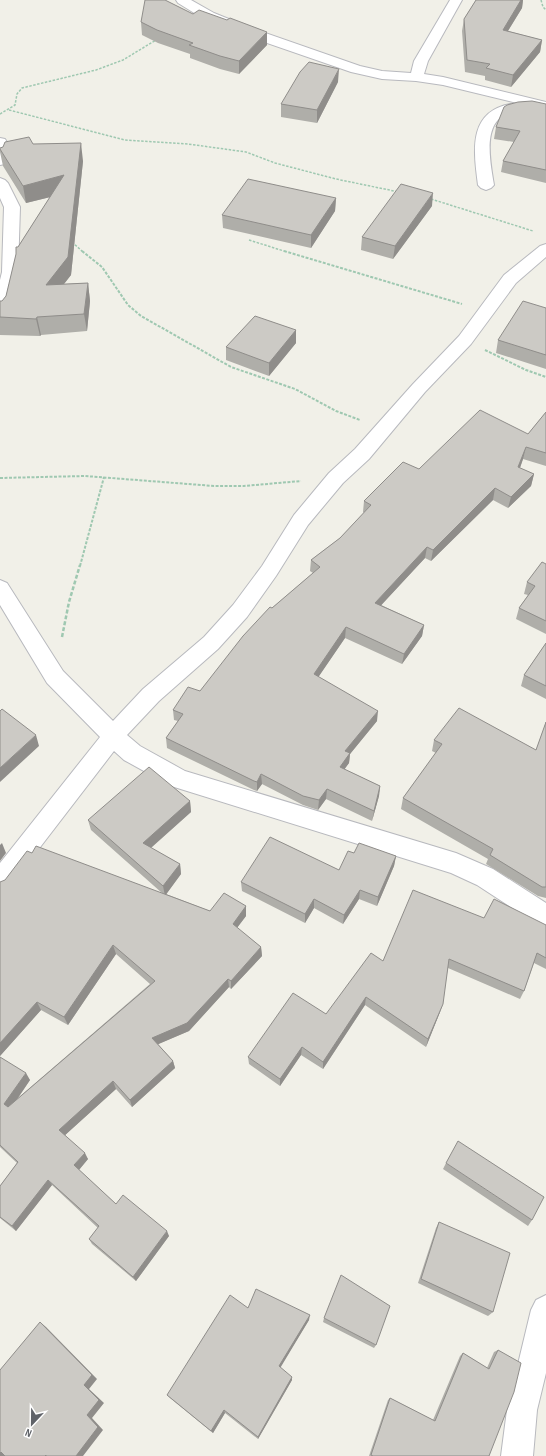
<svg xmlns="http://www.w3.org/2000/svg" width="546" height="1456" font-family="'Sofia Sans Condensed',sans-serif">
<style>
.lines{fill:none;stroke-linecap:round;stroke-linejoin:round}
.minor-casing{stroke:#b8b9be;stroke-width:2}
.path-far2{stroke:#9fc8b1;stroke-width:1.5;stroke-dasharray:2.5 1.5;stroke-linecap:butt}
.path-far1{stroke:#9fc8b1;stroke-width:2;stroke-dasharray:3 1.5;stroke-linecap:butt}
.path{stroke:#9fc8b1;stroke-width:2.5;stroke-dasharray:4 2;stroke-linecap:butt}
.minor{fill:#fff;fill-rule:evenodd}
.wall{fill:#afaea9}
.shaded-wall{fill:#8f8d8a}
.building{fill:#cccac5;stroke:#8f8d8a}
</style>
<rect width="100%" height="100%" fill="#f1f0e8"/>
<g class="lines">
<g class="minor-casing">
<path id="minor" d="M176,0H191L214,13L251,28L360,66L382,71L411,73L414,61L450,0H462L428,61L424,74L443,77L546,102V110L536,108C532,113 522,111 516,112C480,115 490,161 494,185L491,188L486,190L481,188L478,185C473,148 468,108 517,103L443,85L416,81L382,79L351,72L241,34L204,19L178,3Z
M0,138L5,139L9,145L7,161L5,164L0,165Z
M0,178L5,180L8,183L20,207L18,272L8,313L6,317L0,318V280L2,272L4,207L0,198Z
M546,244V257L516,283L471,344L425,392L369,459L343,483L308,525L276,576L247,617L218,649L159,701L127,735L140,746L185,771L456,853L493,869L546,903V927L537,924L477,885L451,873L171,786L124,760L114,751L8,889L0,892V863L100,737L47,683L0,605V580L7,583L63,671L113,721L143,689L204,637L233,605L262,566L294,515L329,473L355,449L413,384L459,336L504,275L540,246Z
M546,1295V1373L537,1410L533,1456H501L507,1410L531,1310L536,1300Z"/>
</g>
<path class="path-far2" d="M541,0L543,7L546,10
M9,110L125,140L188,144L246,152L275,163L336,179L399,192
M0,114L15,105L17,94L22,88L96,70L123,60L156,40
M431,199L533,231
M249,240L287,252
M72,242L83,252"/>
<path class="path-far1" d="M82,251L102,267L128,305L141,316L231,367L295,389L336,411L360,420
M284,251L462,304
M485,350L526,370L546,377
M0,478L85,476L214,486H244L301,481
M80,566L104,477"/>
<path class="path" d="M62,637L69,602L80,565"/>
<use href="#minor" class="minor"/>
</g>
<path class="wall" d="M476,0H523L522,8L508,31L542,40L540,52L511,87L485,80V76L465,72L462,31L464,19Z
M193,14L267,45L239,74L220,69L190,58V54L158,43L142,35L141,22Z
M338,82L317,123L281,117V104Z
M546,104V183L501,172L503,161L514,142L494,139L496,127Z
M33,144L83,161L71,275L64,284L88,283L90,301L87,331L41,335L40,336L0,335V301H2L6,296L18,247L50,197L26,203L3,166L0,152V148Z
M336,198L335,211L311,248L223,228L222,215Z
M432,206L393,259L361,250L362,237Z
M546,308V369L496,353L498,340Z
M296,330V343L269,376L226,360V347Z
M546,412V466L523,459L520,468L534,474L531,486L508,508L493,500L431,561L425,558L381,605L424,625L422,636L402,664L345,638L318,677L377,721L350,754L349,763L344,769L380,786L379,796L372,821L326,799L318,810L303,805L262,784L257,791L254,790L167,748L166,738L178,721L174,720L173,710L200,691L272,608L313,573L310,571L311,560L340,538L364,513L363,512L364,501L419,469L528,434Z
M546,564V634L516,619L519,608L528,595L524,594L527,582Z
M546,643V699L521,686L524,675Z
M546,722V898L538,896L486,864L488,859L401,809L403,798L436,753L432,751L434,740L536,750Z
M190,801L191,812L151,848L180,864L181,874L166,894L210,911L246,906V916L237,928L261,947L262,956L231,989L229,987L189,1031L158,1044L173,1061L175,1068L132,1107L116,1089L65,1135L88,1159L79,1170L116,1204L169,1236L136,1281L92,1244L89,1239L98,1228L52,1185L16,1231L0,1218V1186L17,1163L0,1147V1057L30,1080L18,1098L150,984L116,954L68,1025L41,1010L0,1056V882L162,893L91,830L88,820Z
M354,853L396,856L394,866L377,906L359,899L343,924L314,908L305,923L242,891L241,882L339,870Z
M484,918L546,925V969L534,963L524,991L520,999L448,968L440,1012L426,1047L365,1005L323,1069L301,1055L280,1086L249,1064L248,1057L326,1014L383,961Z
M446,1163L532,1220L528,1226L443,1169Z
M439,1222L493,1312L488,1316L418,1283L436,1228Z
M248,1308L309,1320L280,1367L292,1380L258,1439L225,1413L213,1433L170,1398L167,1395Z
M324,1318L376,1345L374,1348L323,1322Z
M498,1350L489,1456H369L388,1400L390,1398L433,1420L460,1356L463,1353L487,1368L494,1352Z"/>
<path class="shaded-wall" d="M521,0H523L522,8L501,42L503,30Z
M267,32V45L239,74V61Z
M542,40L540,52L511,87L513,75Z
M339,69L338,82L317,123V110Z
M81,143L83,161L71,275L49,303L46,285Z
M64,175L67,193L26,203L23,186Z
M433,193L432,206L393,259L395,246Z
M336,198L335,211L311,248V235Z
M88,283L90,301L87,331L84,314Z
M37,317L41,335L40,336L36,319Z
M296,330V343L269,376V363Z
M526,447L523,459L516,479L518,467Z
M534,474L531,486L508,508L511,497Z
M495,488L493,500L431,561L433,550Z
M427,547L425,558L374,613L375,603Z
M424,625L422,636L402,664L404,654Z
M346,627L345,638L313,685L314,674Z
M378,711L377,721L350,754L349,763L339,777L340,767L345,751Z
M36,735L39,746L0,782V768Z
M261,774L262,784L257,791V782Z
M380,786L379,796L372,821L374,811Z
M327,789L326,799L318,810L319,800Z
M190,801L191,812L145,853L143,843Z
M2,843L6,853L0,861V845Z
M396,856L394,866L377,906L378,897Z
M180,864L181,874L165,896L163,886Z
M360,890L359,899L343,924L344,915Z
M314,899V908L305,923V914Z
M246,906V916L233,933V924Z
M113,945L116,954L68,1025L64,1017Z
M261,947L262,956L231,989V981Z
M228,979L229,987L189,1031L154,1046L152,1038Z
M366,997L365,1005L323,1069V1062Z
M37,1002L41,1010L0,1056V1043Z
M443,1004L440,1012L426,1047L428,1039Z
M302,1047L301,1055L280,1086V1079Z
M173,1061L175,1068L132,1107L130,1100Z
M26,1073L30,1080L9,1111L4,1104Z
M113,1081L116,1089L63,1137L59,1130Z
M85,1153L88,1159L78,1171L74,1165Z
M48,1180L52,1185L16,1231L12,1226Z
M167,1231L169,1236L136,1281L133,1277Z
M310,1315L309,1320L279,1370V1366Z
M40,1322L46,1327L97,1379L89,1389L104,1403L92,1418L103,1430L83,1456H76L87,1415L84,1385Z
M292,1377V1380L258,1439V1437Z
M224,1410L225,1413L213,1433L211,1431Z
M1,1452L7,1456H0V1453Z"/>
<path class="building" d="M145,0H165L193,14L199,10L227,20L230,18L267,32L239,61L220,56L189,45L193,43L157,30L141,22Z
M476,0H521L503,30L542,40L513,75L486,68L490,64L467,60L464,19Z
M309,62L339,69L317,110L281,104L300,72Z
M532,101L546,104V170L503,161L520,131L496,127L504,107L507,105L518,102Z
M29,137L33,144L81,143L68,257L46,285L88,283L84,314L37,317L36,319L0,317V301H2L6,296L16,254V247H18L64,175L23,186L0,149V148L3,147L5,142Z
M248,179L336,198L311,235L222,215Z
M401,184L433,193L395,246L362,237Z
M523,301L546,308V355L498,340Z
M255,316L296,330L269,363L226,347Z
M480,410L528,434L546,412V453L526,447L518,467L534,474L511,497L495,488L433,550L427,547L375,603L424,625L404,654L346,627L314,674L378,711L345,751L350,753L340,767L380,786L374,811L327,789L319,800L303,796L261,774L257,782L254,781L166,738L183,714L173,710L188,687L200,691L243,636L270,607L272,608L320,567L311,560L340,538L371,505L364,501L403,462L419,469Z
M542,562L546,564V621L519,608L535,586L527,582Z
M546,643V686L524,675Z
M459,708L536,750L546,722V887H542L490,855L493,849L403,798L442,744L434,740Z
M2,709L36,735L0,768V711Z
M149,767L190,801L143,843L180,864L163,886L88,820Z
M270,837L339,870L348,851L354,853L359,843L396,856L378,897L360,890L344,915L314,899L305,914L241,882Z
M36,846L210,911L224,893L246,906L233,924L261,947L231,981L228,979L187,1023L152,1038L173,1061L130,1100L113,1081L59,1130L85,1153L74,1165L116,1204L123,1195L167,1231L133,1277L89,1239L99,1226L48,1180L12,1226L0,1217V1186L18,1162L0,1145V1057L26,1073L4,1104L8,1107L155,981L113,945L64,1017L37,1002L0,1043V882L5,880L27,851L32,853Z
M413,890L484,918L494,899L546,925V958L537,953L524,991L449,959L443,1004L428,1039L366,997L323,1062L302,1047L280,1079L248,1057L293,993L326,1014L371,953L383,961Z
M458,1141L544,1197L532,1220L446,1163Z
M439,1222L510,1253L493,1312L421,1279Z
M341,1275L390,1306L376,1345L324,1318Z
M256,1289L310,1315L279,1366L292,1377L258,1437L224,1410L211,1431L167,1395L230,1295L248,1308Z
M40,1322L92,1375L84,1385L99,1400L87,1415L98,1427L76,1456H46V1455L45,1456H5L1,1452L0,1453V1370Z
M498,1350L521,1363L514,1392L489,1456H373L371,1455L390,1398L435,1421L463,1353L489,1369Z"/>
<g transform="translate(32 1424) rotate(202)" stroke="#ffffff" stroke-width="3" paint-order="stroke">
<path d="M0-3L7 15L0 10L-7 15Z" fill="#5f6268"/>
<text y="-6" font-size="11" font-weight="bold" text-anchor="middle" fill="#5f6268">N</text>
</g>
</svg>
